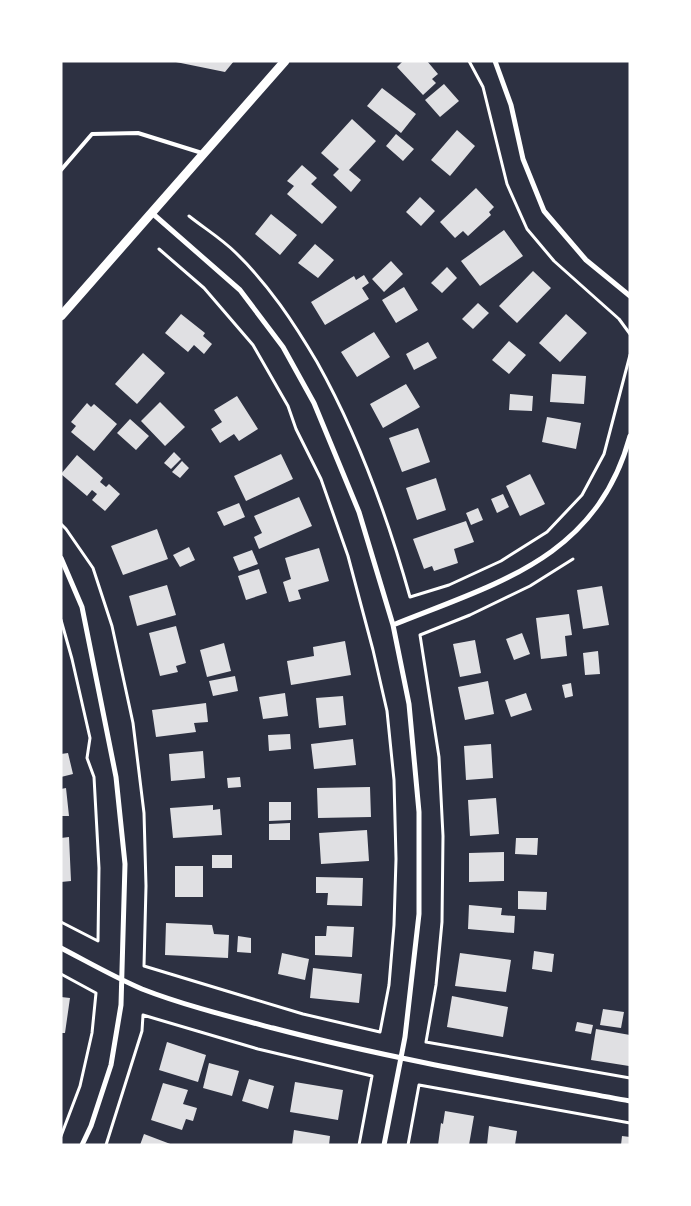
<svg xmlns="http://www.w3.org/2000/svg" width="691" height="1206" font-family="'Fira Sans',sans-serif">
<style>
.building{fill:#e0e0e3}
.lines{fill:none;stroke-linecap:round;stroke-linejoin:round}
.path{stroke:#fff;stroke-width:3}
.service{stroke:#fff;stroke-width:4}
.minor{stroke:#fff;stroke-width:5}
.tertiary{stroke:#fff;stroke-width:9}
</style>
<rect width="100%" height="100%" fill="#2d3142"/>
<path class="building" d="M171,61H234L225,72Z
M403,61H427L438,74L432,79L436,83L423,95L397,67Z
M444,84L459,101L440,117L425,100Z
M382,88L416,114L401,133L367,106Z
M352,119L376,141L349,170L361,180L351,192L333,175L339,169L321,153Z
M457,130L475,146L450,176L431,160Z
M396,134L414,149L403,161L386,146Z
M302,165L317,178L311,184L337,207L322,224L287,194L294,186L287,181Z
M476,188L494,207L489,212L491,215L468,236L463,231L455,238L440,222Z
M420,197L435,211L421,226L406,212Z
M271,214L297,235L280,255L255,234Z
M504,230L523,256L480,286L461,261Z
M315,244L334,260L318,278L298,263Z
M391,261L403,274L384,292L372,279Z
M447,267L457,278L442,293L431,283Z
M533,271L551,288L517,323L499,306Z
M364,275L369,283L362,288L369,299L325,325L311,302L354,276L356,280Z
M404,287L418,310L396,323L382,300Z
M478,303L489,313L473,329L462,319Z
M181,314L205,333L203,336L212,344L204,354L194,345L188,352L165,333Z
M566,314L587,333L560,362L539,343Z
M374,332L390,357L357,377L341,352Z
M509,341L526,355L509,374L492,360Z
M428,342L437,358L414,370L406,354Z
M143,353L165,373L137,404L115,384Z
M552,374L586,376L584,404L550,402Z
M406,384L420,407L383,428L370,404Z
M510,394L533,396L532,411L509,410Z
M237,396L258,429L239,441L234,434L220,443L211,429L222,422L214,410Z
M160,402L185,427L165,446L141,421Z
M87,403L91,407L94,404L117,424L94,451L71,432L76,426L71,422Z
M547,417L581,423L576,449L542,442Z
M130,419L149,436L136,450L117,433Z
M418,428L430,462L402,472L389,438Z
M174,452L181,459L171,469L164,463Z
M281,454L293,479L246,501L234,476Z
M77,455L103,478L100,482L106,487L109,484L120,494L105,511L92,500L97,494L92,490L87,496L61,474Z
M182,461L189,468L180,478L172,472Z
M530,474L545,504L520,516L506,486Z
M436,478L446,510L417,520L406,488Z
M503,494L509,507L497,513L491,499Z
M299,497L312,526L259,549L254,537L262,533L254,516Z
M239,503L245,517L224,526L217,512Z
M478,508L483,520L471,525L466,513Z
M466,521L474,542L454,549L458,563L434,571L432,566L424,569L413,539Z
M157,529L168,559L123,575L111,546Z
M189,547L195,560L180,567L173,555Z
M319,548L329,581L298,590L301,599L289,602L283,582L291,579L285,558Z
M252,550L258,564L239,571L233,557Z
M259,569L267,593L246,600L238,576Z
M167,585L176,615L137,626L129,596Z
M602,586L609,625L583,629L577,590Z
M569,614L572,635L565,636L567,656L541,659L536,618Z
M176,626L186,663L176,666L178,672L160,676L149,633Z
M522,633L530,654L514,660L506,639Z
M475,640L481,673L460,677L453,644Z
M345,641L351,675L291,685L287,661L314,656L313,647Z
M224,643L231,671L207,677L200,650Z
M598,651L600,674L585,675L583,653Z
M235,676L238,691L213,696L209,681Z
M488,681L494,714L465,720L458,687Z
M571,683L573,696L565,698L562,685Z
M285,693L288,716L263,719L259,697Z
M526,693L532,710L511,717L505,700Z
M343,696L346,725L319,728L316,698Z
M206,703L208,722L194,723L196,732L156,737L152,710Z
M290,734L291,749L269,751L268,735Z
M353,739L356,765L314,769L311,744Z
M491,744L493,778L466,780L464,746Z
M203,751L205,778L171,781L169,754Z
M68,753L73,774L61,777V754Z
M240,777L241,787L228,788L227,778Z
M370,787L371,817L318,818L317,788Z
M66,788L69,816H61V789Z
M496,798L499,834L470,836L468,800Z
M269,802H291V820L269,821Z
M213,805V810L220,809L222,835L173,838L170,808Z
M290,823V840H269V824Z
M367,830L369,861L321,864L319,833Z
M69,837L71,881L61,882V838Z
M516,838H538L537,855L515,854Z
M504,852V881L469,882V853Z
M212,855H232V868H212Z
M175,866H203V897H175Z
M316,877L363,878L362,906L327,905L328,893H316Z
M518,891L547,892L546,910L518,909Z
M469,905L502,908L501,915L515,916L514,933L468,929Z
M166,923L212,925L214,934L229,935L228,958L165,955Z
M327,926L354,927L352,957L315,955V936H326Z
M238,936L251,938V953L237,952Z
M534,951L554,954L552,972L532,969Z
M282,953L309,959L305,980L278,974Z
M460,953L511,960L506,992L455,986Z
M313,968L362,974L359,1003L310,998Z
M452,996L508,1007L503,1037L447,1027Z
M61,997L70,998L65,1033H61Z
M603,1009L624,1012L621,1028L600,1025Z
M577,1022L593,1025L591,1034L575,1031Z
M596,1029L630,1035L629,1066L591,1060Z
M167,1042L206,1055L198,1082L159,1070Z
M209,1063L239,1071L232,1096L203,1088Z
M249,1079L274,1086L268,1109L242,1101Z
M295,1082L343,1090L338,1120L290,1112Z
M163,1083L188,1090L183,1104L197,1108L193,1121L186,1119L182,1130L151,1120Z
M445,1111L474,1116L469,1145H438L441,1123L443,1124Z
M489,1126L517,1131L515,1145H487Z
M294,1130L330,1136L329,1145H292Z
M144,1134L173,1145H140Z
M622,1136L630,1137V1145H621Z"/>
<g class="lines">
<path class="path" d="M469,61L483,87L507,184L527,229L554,261L619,319L630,334
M189,216C204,228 222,239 236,253C269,285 294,323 317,362C359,437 387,515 410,597L449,585L501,561L547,532L582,495L604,454L630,355
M61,524L66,529L93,568L112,626L133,723L144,813L146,886L144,966L303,1014L380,1032L389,985L394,925L396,859L394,780L387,711L373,650L348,556L321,479L296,429L288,406L253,345L204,288L159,249
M573,559L530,586L470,615L420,635L439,757L443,836L442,922L436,985L426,1042L630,1078
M61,620L72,659L90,738L87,758L94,777L99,868L98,941L61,922
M61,974L96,993L92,1033L80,1086L61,1136
M106,1145L142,1031L143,1015L258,1049L372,1076L359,1145
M408,1145L419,1085L630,1123"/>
<path class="service" d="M61,170L92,134L138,133L202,153"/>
<path class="minor" d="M495,61L511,105L523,159L544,211L586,260L630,296
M152,213L240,290L283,347L314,403L359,512L393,625L409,704L419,812V914L405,1037L384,1145
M61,558L82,607L116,777L125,864L121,1005L111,1065L91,1126L82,1145
M393,625C497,583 597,558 630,436
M61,948C88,962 114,977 142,989C183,1005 231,1017 273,1028C391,1059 510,1079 630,1101"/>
<path class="tertiary" d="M61,316L285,61"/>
</g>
<rect width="691" height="1206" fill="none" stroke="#ffffff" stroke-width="125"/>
</svg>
